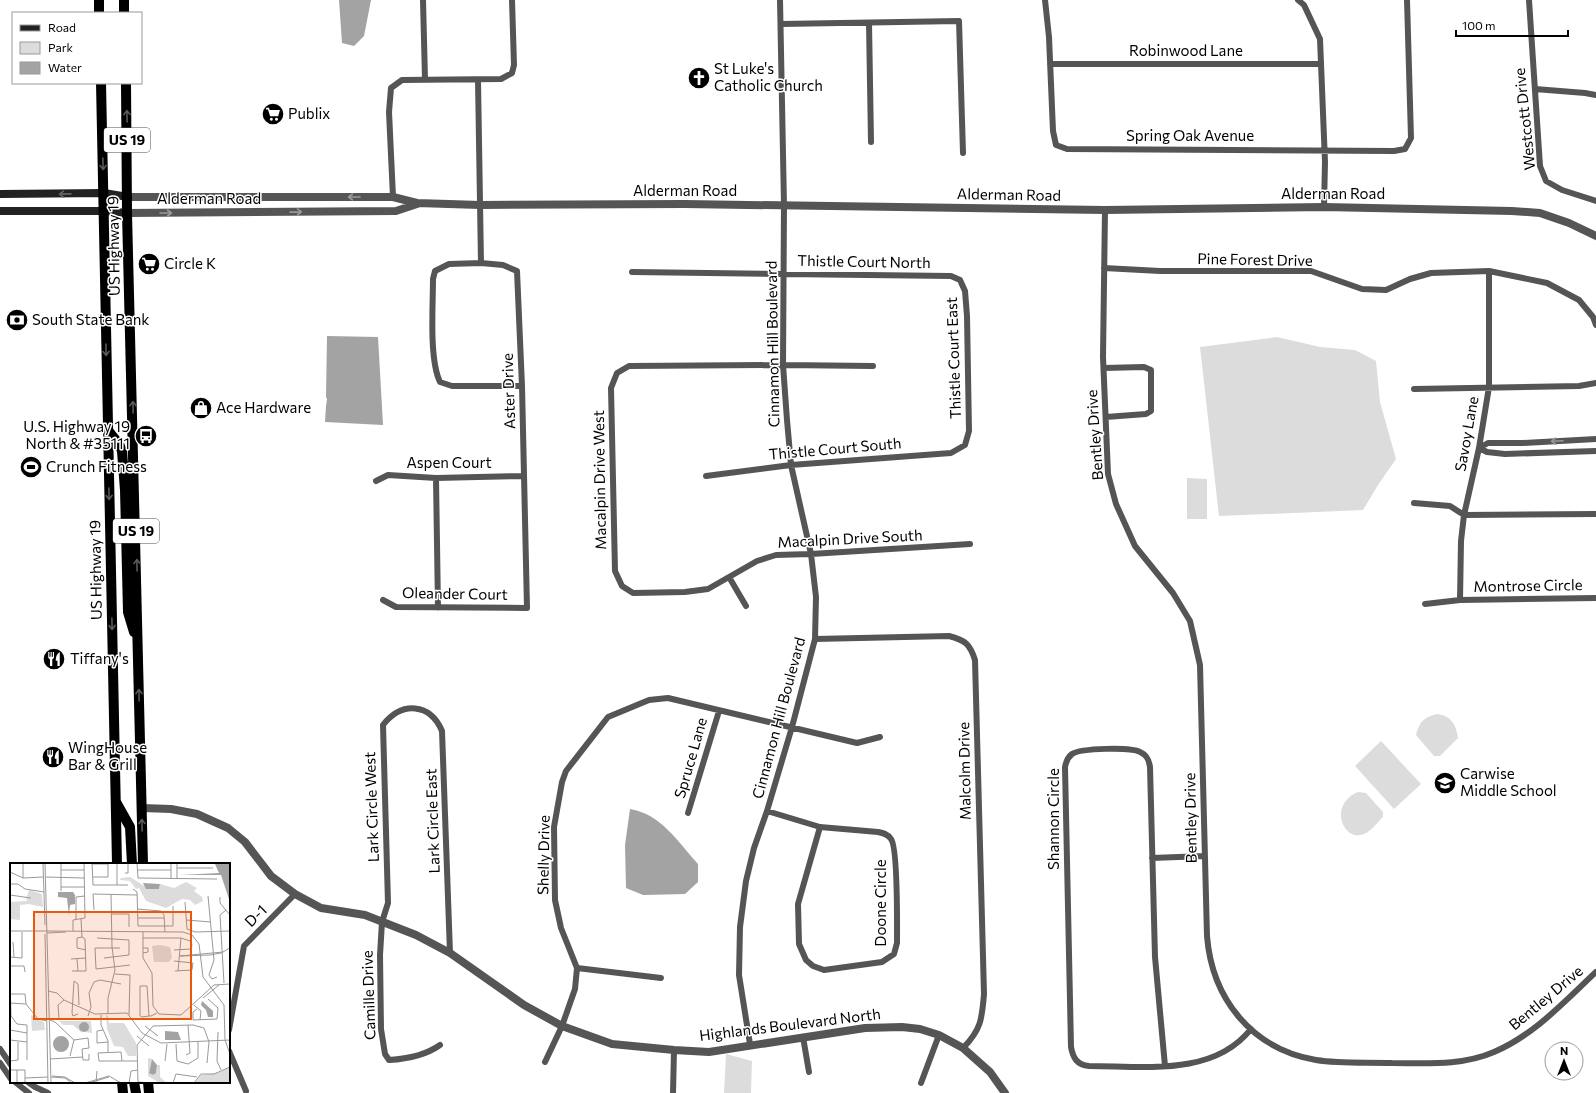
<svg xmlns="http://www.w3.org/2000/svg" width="1596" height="1093" font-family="Commissioner,sans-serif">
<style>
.green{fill:#dcdcdc}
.water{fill:#a3a3a3}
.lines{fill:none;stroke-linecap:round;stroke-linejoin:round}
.minor{stroke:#555;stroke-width:6}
.tertiary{stroke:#555;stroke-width:8}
.secondary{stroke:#222;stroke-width:8}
.trunk{stroke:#000;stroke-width:10}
.oneway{stroke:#595959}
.oneway2{stroke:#646464}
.oneway3{stroke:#999}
.labels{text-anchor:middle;stroke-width:3;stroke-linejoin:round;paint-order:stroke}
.shield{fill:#fff;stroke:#4c4c4c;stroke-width:1}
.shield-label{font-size:14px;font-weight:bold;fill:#000}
.street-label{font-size:15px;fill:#000;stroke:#fff}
.poi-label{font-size:15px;fill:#000;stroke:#fff;text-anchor:start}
.inset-road{fill:none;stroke:#999;stroke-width:1}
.view{fill:#e8590c;fill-opacity:0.15;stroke:#e8590c;stroke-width:2}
.inset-edge{fill:none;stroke:#000;stroke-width:2}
</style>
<rect width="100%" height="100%" fill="#fff"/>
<path class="green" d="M1277,337L1320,347L1355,350L1376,361L1380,402L1396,459L1378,485L1363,510L1219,516L1200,347Z
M1187,478L1207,479V519H1187Z
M1437,714C1452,716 1456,725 1458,738L1440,756H1434L1416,735C1420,721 1423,718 1437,714Z
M1381,741L1421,784L1394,809L1355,766Z
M1358,792L1366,793L1383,812V817C1377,823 1371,831 1364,834C1344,843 1327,805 1358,792Z
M726,1054L752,1061L751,1093H724Z"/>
<path class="water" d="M339,0H371L364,36L354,46L342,43Z
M327,336L378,337L383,425L325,422L326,406L327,399L326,397Z
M630,809C661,814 678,842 698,864V882L685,894L643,895L626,888L625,845Z"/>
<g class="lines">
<path class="minor" d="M423,0L425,79
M1045,0L1049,37L1053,131L1056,145L1067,149L1394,151L1405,149L1411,138L1407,0
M1298,0L1304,5L1320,39L1325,162L1324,207
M1529,0L1540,166L1546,181L1562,190L1596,201
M869,23L871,142
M781,24L959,21L963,153
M1050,64H1321
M478,80L481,263
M1535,89L1585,93L1596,95
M393,197L389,112L391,88L402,80L501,79L512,73L514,65L512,0
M1105,210L1103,357L1108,474L1116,504L1135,546L1173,593L1190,621L1200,665L1207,936C1212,999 1252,1049 1316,1060C1341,1064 1367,1062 1392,1063C1426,1063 1462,1066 1494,1052C1534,1035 1564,1002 1596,972
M1104,268L1160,271H1311L1362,289L1386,290L1410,279L1431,273L1489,271L1547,283L1579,300L1593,317L1596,325
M632,272L951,276L960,280L965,291L967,316L969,431L965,445L951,453L791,465L706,476
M873,366L783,365L629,366L617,373L611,388L615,571L622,586L633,593L685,592L708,589L757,561L776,555L811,554L970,544
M1104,368L1144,367L1151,370V411L1146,414L1106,417
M1414,389L1579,386L1596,383
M1596,439L1523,443H1488L1479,448L1487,452L1505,454L1596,451
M436,478L438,608
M376,481L388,475L436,478L524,476
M1414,503L1450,506L1464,515L1596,514
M729,577L746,606
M383,600L396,607L527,608L522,386L517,271L503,265L481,263L449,264L435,271L433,279C433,307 429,359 440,382L452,386H522
M1460,600L1461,541L1464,515L1479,448L1489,387V271
M1425,604L1460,600L1596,598
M815,639L949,636C965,640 970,644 975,660L984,994C982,1019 981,1030 963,1048
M767,811L820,827
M688,813L719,711
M820,827L878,832C883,833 888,834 891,839C898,848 897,926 897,943L894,954L882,962L824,970L813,966L806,960L799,944L798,904Z
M1152,858L1205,856
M577,968L661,978
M229,1030L244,946L295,894
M803,1037L809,1072
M750,1044L739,975L740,927L746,881L754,848L767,811L792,727L815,639L816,597L811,554L791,465L787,420L783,365L784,205L780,0
M440,1045C426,1055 406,1059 389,1060L385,1054L381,1029L380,955L382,922L388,903L383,725C402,701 430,703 442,731L450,953
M0,1049L11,1065
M229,1051L246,1091
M545,1062L562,1026L575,989L577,968L561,928L555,900L554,827L562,782L566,771L608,717L649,700L668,698L857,743L880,737
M0,1063L11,1079
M1165,1066L1155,957L1150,767C1149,760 1147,755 1140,752C1131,747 1081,748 1072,754C1068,757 1066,762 1065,767L1071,1047C1073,1058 1077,1065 1089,1066C1143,1066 1213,1077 1251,1029
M15,1082L29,1093
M28,1082L35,1087L48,1093
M921,1083L939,1035
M673,1093L674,1050"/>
<path class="tertiary" d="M128,197H393L417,203L480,205L684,204L1105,210L1324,207L1512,211L1540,213L1569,223L1596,236
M127,213L396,211L417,204
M142,808L171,809L197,814L228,828L245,842L271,876L295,894L321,908L365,915L416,935L450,953L524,1005L562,1026L612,1044L674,1050L709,1052L865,1028L902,1027L920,1029L939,1035L963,1048L990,1072L1005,1093"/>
<path class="secondary" d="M0,194L104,193L128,197
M0,211H104L127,213"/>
<path class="trunk" d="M99,0V13
M124,0V13
M101,83L117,864
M126,83L127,213L143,864
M107,429L119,444L122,451L125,490L128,612L134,632
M116,802L130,827L132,864
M122,1082L123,1093
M134,1082L136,1093
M148,1082L149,1093"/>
</g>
<defs><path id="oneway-shaft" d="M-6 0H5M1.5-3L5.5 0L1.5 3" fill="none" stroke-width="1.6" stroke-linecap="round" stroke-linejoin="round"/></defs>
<g class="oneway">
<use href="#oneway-shaft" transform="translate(127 116) rotate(-91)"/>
<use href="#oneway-shaft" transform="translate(103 164) rotate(88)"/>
<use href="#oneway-shaft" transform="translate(106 350) rotate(89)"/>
<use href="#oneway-shaft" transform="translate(133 407) rotate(-91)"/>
<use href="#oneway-shaft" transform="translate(109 494) rotate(89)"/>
<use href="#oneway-shaft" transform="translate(137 565) rotate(-91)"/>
<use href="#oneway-shaft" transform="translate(112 624) rotate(89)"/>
<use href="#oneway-shaft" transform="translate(139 695) rotate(-91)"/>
<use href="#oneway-shaft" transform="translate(142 825) rotate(-91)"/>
</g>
<use class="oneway2" href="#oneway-shaft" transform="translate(65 194) rotate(179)"/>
<g class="oneway3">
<use href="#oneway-shaft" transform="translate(354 197) rotate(180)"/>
<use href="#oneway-shaft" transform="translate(296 212) rotate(-1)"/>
<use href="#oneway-shaft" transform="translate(166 213)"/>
<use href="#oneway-shaft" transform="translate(1557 441) rotate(177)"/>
</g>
<defs>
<g id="church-disc" transform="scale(1.15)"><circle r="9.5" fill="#000" stroke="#fff"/><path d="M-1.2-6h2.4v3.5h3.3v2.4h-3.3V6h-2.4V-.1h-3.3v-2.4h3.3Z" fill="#fff"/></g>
<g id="supermarket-disc" transform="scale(1.15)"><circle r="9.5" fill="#000" stroke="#fff"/><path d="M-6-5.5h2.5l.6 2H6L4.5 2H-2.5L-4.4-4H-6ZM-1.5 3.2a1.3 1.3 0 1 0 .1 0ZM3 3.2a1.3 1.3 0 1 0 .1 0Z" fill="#fff"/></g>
<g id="bank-disc" transform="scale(1.15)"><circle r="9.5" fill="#000" stroke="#fff"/><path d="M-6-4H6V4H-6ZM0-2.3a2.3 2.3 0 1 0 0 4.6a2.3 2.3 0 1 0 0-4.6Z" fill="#fff"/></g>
<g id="shop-disc" transform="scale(1.15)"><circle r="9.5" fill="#000" stroke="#fff"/><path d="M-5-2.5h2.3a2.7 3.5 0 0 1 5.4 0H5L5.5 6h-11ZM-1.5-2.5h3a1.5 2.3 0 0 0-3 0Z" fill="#fff"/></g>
<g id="bus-disc" transform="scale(1.15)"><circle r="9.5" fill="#000" stroke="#fff"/><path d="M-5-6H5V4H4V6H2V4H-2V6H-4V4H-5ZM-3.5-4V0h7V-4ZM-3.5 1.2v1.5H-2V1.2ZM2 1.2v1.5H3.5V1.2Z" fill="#fff"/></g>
<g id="stadium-disc" transform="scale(1.15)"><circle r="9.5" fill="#000" stroke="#fff"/><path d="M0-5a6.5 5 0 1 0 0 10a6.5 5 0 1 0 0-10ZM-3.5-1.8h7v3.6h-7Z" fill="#fff"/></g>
<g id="restaurant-disc" transform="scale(1.15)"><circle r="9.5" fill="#000" stroke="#fff"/><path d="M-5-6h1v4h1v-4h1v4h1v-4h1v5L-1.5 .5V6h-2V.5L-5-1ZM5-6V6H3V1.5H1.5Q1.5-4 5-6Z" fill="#fff"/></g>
<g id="school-disc" transform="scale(1.15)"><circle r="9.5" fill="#000" stroke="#fff"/><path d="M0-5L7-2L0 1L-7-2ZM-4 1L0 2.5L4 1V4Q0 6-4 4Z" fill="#fff"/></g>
</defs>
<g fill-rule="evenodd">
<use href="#church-disc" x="699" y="78"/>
<use href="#supermarket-disc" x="273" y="114"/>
<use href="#supermarket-disc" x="149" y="264"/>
<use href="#bank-disc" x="17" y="320"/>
<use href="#shop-disc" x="201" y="408"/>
<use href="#bus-disc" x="146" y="436"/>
<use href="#stadium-disc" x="31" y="467"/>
<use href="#restaurant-disc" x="54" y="659"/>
<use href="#restaurant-disc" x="53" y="757"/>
<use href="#school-disc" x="1445" y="783"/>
</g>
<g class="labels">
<g class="shield">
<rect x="104" y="128" width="46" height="24" rx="3"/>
<rect x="113" y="519" width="46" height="24" rx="3"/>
</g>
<g class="shield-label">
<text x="127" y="145">US 19</text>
<text x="136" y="536">US 19</text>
</g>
<g class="street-label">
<text x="1186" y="56">Robinwood Lane</text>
<text transform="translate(1525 119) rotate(-96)" y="5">Westcott Drive</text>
<text x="1190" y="141">Spring Oak Avenue</text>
<text x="685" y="196">Alderman Road</text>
<text x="1333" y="199">Alderman Road</text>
<text transform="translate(1009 195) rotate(1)" y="5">Alderman Road</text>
<text x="209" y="204">Alderman Road</text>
<text transform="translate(114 246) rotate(-91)" y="5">US Highway 19</text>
<text transform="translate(1255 260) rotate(1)" y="5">Pine Forest Drive</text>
<text transform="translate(864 262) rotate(1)" y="5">Thistle Court North</text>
<text transform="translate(773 344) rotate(-91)" y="5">Cinnamon Hill Boulevard</text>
<text transform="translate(954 358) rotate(-92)" y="5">Thistle Court East</text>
<text transform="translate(509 391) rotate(-92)" y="5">Aster Drive</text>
<text transform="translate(1467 434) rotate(-80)" y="5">Savoy Lane</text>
<text transform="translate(1095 435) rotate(-94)" y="5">Bentley Drive</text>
<text transform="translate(835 449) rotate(-5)" y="5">Thistle Court South</text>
<text x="449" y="468">Aspen Court</text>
<text transform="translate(600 480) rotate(-91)" y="5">Macalpin Drive West</text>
<text transform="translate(850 539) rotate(-3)" y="5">Macalpin Drive South</text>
<text transform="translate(96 570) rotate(-91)" y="5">US Highway 19</text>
<text transform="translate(1528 586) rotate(-1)" y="5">Montrose Circle</text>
<text transform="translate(455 594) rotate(1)" y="5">Oleander Court</text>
<text transform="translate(779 718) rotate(-75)" y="5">Cinnamon Hill Boulevard</text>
<text transform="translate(691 758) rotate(-74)" y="5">Spruce Lane</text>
<text transform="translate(965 771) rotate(-91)" y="5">Malcolm Drive</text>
<text transform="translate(372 807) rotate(-92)" y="5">Lark Circle West</text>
<text transform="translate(1191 818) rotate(-91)" y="5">Bentley Drive</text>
<text transform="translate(1054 819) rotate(-90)" y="5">Shannon Circle</text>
<text transform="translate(433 821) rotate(-92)" y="5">Lark Circle East</text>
<text transform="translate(544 855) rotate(-89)" y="5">Shelly Drive</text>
<text transform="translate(881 903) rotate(-90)" y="5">Doone Circle</text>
<text transform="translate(256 916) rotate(-45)" y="5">D-1</text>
<text transform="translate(369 995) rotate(-92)" y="5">Camille Drive</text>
<text transform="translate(1546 998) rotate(-40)" y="5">Bentley Drive</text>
<text transform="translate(790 1025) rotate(-7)" y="5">Highlands Boulevard North</text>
</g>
<g class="poi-label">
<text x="714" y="74">St Luke's<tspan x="714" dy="17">Catholic Church</tspan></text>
<text x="288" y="119">Publix</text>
<text x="164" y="269">Circle K</text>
<text x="32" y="325">South State Bank</text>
<text x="216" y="413">Ace Hardware</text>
<text x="130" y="432" text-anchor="end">U.S. Highway 19<tspan x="130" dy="17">North &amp; #35111</tspan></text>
<text x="46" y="472">Crunch Fitness</text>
<text x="70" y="664">Tiffany's</text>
<text x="68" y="753">WingHouse<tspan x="68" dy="17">Bar &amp; Grill</tspan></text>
<text x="1460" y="779">Carwise<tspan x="1460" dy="17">Middle School</tspan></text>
</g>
</g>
<g transform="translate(10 863)">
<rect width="220" height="220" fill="#fff"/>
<path d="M120,14L139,26H149L150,21L164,25L176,19L187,25L184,28L192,34L193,38L185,42L180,37L172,36L156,45L136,38L129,25L126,26L120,18L110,17L111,15ZM19,27L32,31L33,44L19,41L10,42V57L0,56V39L17,38L16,33L21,35L17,33ZM150,82L160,84L162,94L159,99H144L142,83ZM21,152L34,159L35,167L22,168ZM96,152L98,153L99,160H114L126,180V193H118L113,184L104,183L97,166ZM49,158H81L82,170L75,169L79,164L76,159L70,160L72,170L63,162H53ZM138,195L142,196L139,209L143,212L146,210L147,202H150V214L157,220H150L138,213ZM220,204V220H185L191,212L207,210Z" fill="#dcdcdc"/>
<path d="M220,0V39L211,12H170L209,10L205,1H168ZM133,20L150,21L149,26H136ZM48,29H63L65,32V41L60,42L59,53L57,35L48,34ZM192,138L203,148V154H198L196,147L191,142ZM69 164a5 5 0 1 1 10 0a5 5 0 1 1-10 0ZM155,168L168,169L171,177H155ZM43 181a8 8 0 1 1 16 0a8 8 0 1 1-16 0ZM142,196L147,202L146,210L143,212L139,210Z" fill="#a3a3a3"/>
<path class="inset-road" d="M13,0V15M33,0L35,62M35,0L41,220M51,0V28M82,0L83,22H118M107,0V22M127,0L128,15L207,16M167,0V16M82,1H98V14H83M167,5H203M51,7H74M127,7H161M0,9L13,15L33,14M115,10H118V0M36,14L74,15M161,16V0M0,21H8L15,26M51,24H74M15,26L34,29M123,26L127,29L128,63H163V43M0,32L21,35M198,33L204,97L199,112L202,116L207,114M210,34V40L220,52M175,39L177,66L185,69L220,68M127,46L151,48L154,52L155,69M84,47L83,31L127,32M101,51H119V64M128,55H154M66,56V34L75,33M71,56L72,74M176,57L201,59M0,68H37M37,68L173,69L182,72L189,81L193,114L214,142L215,177L220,191M63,68V57L75,55L74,0M133,69V95L142,110L143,143L149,151L171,152L204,122L220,121M37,70L56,69M35,71L38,220M72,74L67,75V85L76,87M87,75L119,77V92L94,95M133,75H171L180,78L182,82L181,86L164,87M3,79L4,94M110,85H85L86,106L120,102M213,89L170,93L200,92L211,90L213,89L218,86L220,85M133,90L138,89V85H133M0,94L12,95V69M61,96L76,95M67,96L68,108M164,98L183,100L182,107L165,108M0,103H14L15,109M62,108H76L75,76L72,74M168,108L171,75M105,111L120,112L119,152M0,117L1,153L7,161L17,162V197M214,120L210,52L216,47M38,128L47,130L54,137L85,151L117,150L132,170L151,180L220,177M1,131H15L16,141M193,135L209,122M0,140L16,141L28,156L37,158M184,142L191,148L190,157M187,146L183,149V157L207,156L208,145L198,136M68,151L63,153L62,150L64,118L68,121L69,142M98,151V135L105,107L102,84L101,31M91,152V162L98,178V189M78,153L81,144L79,130L84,119L90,117L111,121M139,153L137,123H130V153L132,154L139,153H141L147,150M49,156L48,142L54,137M40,157L45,159L64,177M135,163L148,173M0,167L17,170M93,167L87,168V180L98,179M208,169L207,198L211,207M127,173L139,183M0,177L17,179M64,177L78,175L79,185L72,186L73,197H79V191M166,181L167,198L178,201L188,195V179M176,192L180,190L178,162M60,193L64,177M40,196L73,194M0,198L8,197V179M112,198L111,189L88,190L89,198H127M155,198L157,181M0,207H15V220M7,207V220M42,213L55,214L65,220M41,214L55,215L62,220M15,215L38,214M128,219L141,220M75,220L99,213L111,220M79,220L99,214M86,220L87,208M119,220L121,208L128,207M128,220L127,182L143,163L183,162L194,165L199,179L197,200M163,220L166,211L187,214M184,220L191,211H204L220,204"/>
<path class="view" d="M24,49H181V156H24Z"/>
<rect width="220" height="220" class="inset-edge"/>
</g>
<rect x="12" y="12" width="130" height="72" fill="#ffffff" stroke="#999999"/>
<rect x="20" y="25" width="20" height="6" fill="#222222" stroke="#999999"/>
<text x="48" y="32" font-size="12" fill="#000000">Road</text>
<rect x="20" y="42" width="20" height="12" fill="#dcdcdc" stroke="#999999"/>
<text x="48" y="52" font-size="12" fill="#000000">Park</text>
<rect x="20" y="62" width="20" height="12" fill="#a3a3a3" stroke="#999999"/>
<text x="48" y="72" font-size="12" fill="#000000">Water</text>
<g transform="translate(1564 1061)"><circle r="19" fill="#ffffff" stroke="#999999"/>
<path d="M0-3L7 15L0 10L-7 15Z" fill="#000000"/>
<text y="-6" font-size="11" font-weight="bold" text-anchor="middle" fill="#000000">N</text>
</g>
<path d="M1456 30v6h112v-6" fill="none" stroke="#000000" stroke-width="2"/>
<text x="1462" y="30" font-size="12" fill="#000000" stroke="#ffffff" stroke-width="3" paint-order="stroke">100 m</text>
</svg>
